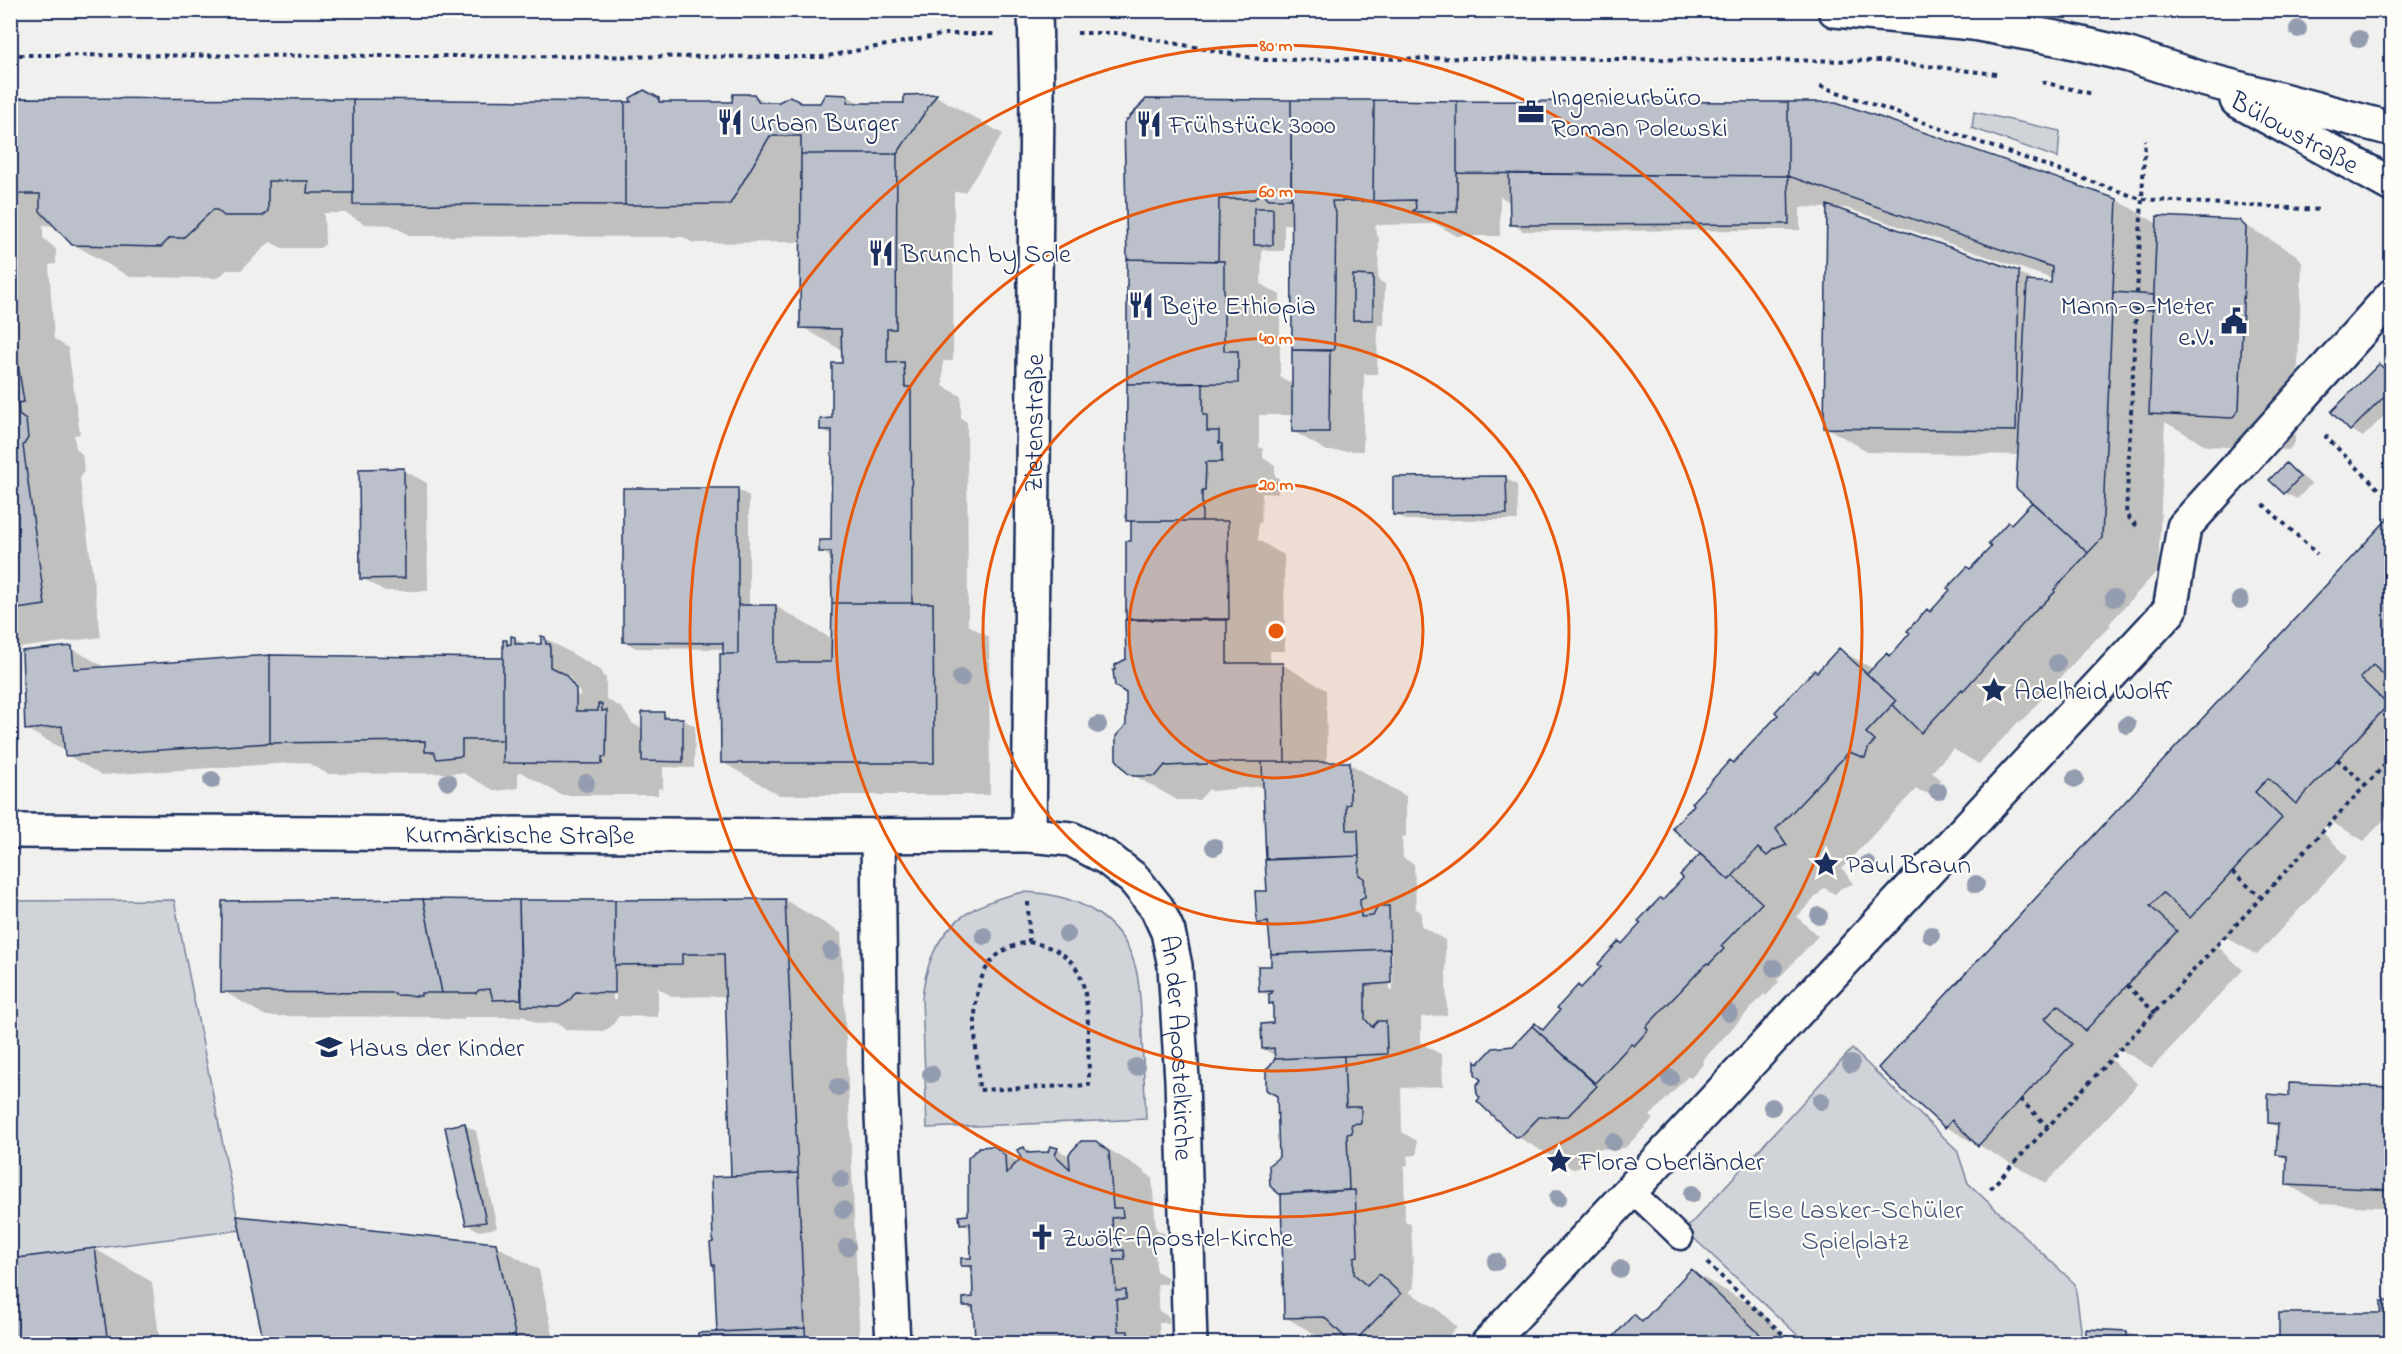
<svg xmlns="http://www.w3.org/2000/svg" width="2402" height="1354" font-family="'Indie Flower',sans-serif">
<style>
.green{fill:#d0d3d8;stroke:#76819b;stroke-width:1.5}
.shadow{fill:#0003;fill-rule:evenodd}
.building{fill:#bbc0ca;stroke:#1b2f5e;stroke-width:1.5}
.lines{fill:none;stroke-linecap:round;stroke-linejoin:round}
.service-casing{stroke:#1b2f5e;stroke-width:27}
.minor-casing{stroke:#1b2f5e;stroke-width:38}
.secondary-casing{stroke:#1b2f5e;stroke-width:38}
.path{stroke:#1b2f5e;stroke-width:4;stroke-dasharray:4.5 4.5;stroke-linecap:butt}
.service{stroke:#fdfcf7;stroke-width:22}
.minor{stroke:#fdfcf7;stroke-width:33}
.secondary{stroke:#fdfcf7;stroke-width:33}
.tree{fill:#949caf}
.ring{fill:none;stroke:#e8590c;stroke-width:3}
.labels{text-anchor:middle;stroke-width:4.5;stroke-linejoin:round;paint-order:stroke}
.poi-label{font-size:27px;fill:#1b2f5e;stroke:#fdfcf7;text-anchor:start}
.street-label{font-size:27px;fill:#1b2f5e;stroke:#fdfcf7}
.park-label{font-size:27px;fill:#48587c;stroke:#fdfcf7}
.centre{fill:#e8590c;stroke:#fdfcf7;stroke-width:3}
.ring-label{font-size:18px;text-anchor:middle;font-weight:bold;fill:#e8590c;stroke:#fdfcf7;stroke-width:4.5;stroke-linejoin:round;paint-order:stroke}
</style>
<rect width="100%" height="100%" fill="#f0f0ee"/>
<filter id="ink" filterUnits="userSpaceOnUse"><feTurbulence type="fractalNoise" baseFrequency=".0167" numOctaves="2"/><feDisplacementMap in="SourceGraphic" scale="12" xChannelSelector="R" yChannelSelector="G"/><feConvolveMatrix kernelMatrix="1 2 1 2 8 2 1 2 1" color-interpolation-filters="sRGB"/></filter>
<g filter="url(#ink)">
<path class="green" d="M1974,112L2060,131L2058,158L1972,128Z
M1024,892C1074,894 1122,915 1136,969C1141,991 1141,1015 1142,1037C1143,1065 1145,1092 1146,1119L927,1128L922,998C929,933 962,904 1024,892Z
M174,900L240,1230L11,1259L10,901Z
M1852,1049L1957,1150L1968,1183L2075,1284L2081,1329L2080,1343H1806L1685,1230Z"/>
<path class="shadow" d="M2251,10H2304V16L2262,17Z
M644,91L665,103L734,104L754,95L768,103L821,105L847,96L861,104H906V96H936L1003,134L965,192H954L953,361H943V386L961,396V418L967,422L968,625L989,637L990,795H779L722,762L729,655L725,649L636,648L625,642L737,489L749,496V606H775L832,639V558L820,551L832,541L833,436L821,429L833,420L843,364V351L802,327V233L797,242L693,243L683,237L411,236L391,225L365,224L346,213H324L325,244L320,248H282L270,242L241,270H227L218,278L130,277L73,244L55,226L43,225V238L56,249V264L49,265L54,339L68,348L80,434L74,435L76,449L82,454L84,471L80,479L101,637L10,649V118L632,103Z
M1146,100L1457,103L2117,200L2158,224L2238,221L2295,254L2302,261L2295,442L2289,450L2207,446L2165,422L2158,570L2109,624L2111,625L2097,639L2096,638L2021,722L2019,721L1979,764L1953,749L1932,772L1941,780L1932,795L1916,789L1842,868L1853,884L1841,888L1835,894L1824,888L1797,917L1818,936L1777,980L1779,982L1766,996L1764,994L1702,1061L1704,1063L1691,1078L1688,1076L1650,1116L1653,1119L1625,1148L1596,1149L1578,1168L1573,1169L1516,1136L1484,1080L1479,1065L1514,1048L1535,1025L1544,1030L1685,877L1701,855L1707,859L1734,764L1840,650L1873,669L1891,657L2034,502L2020,455L1869,452L1825,427L1829,208L1800,207V230L1523,231L1512,224L1511,203L1500,196V236H1457L1436,224L1375,225L1376,234L1379,238L1378,280L1385,284L1384,325H1378L1377,374H1364L1363,451H1327L1293,431V415H1259V447L1263,449V458L1275,465V476L1279,478L1278,494L1262,493L1261,523H1258V540L1284,555L1285,651H1270V665H1283L1326,690L1327,764H1350L1406,796V836L1402,837L1403,858L1414,864L1416,909L1421,912V926L1445,940L1447,1015L1421,1017V1043L1442,1055L1443,1086L1401,1088L1402,1132L1417,1141V1155L1407,1156L1408,1165L1404,1166L1405,1221L1411,1224L1414,1288L1410,1290V1293L1436,1308L1457,1327L1441,1344H1332L1285,1317L1276,1056L1263,1049L1275,1024L1274,1005L1270,1003V996L1260,991L1273,967L1270,930L1258,923L1268,892L1264,786L1212,791L1209,789L1199,800H1177L1133,775L1128,726V542L1132,543V523L1128,520ZM1833,208H1846L2053,279L2052,284H2038L2018,272ZM1284,224H1293V384L1280,377V295L1261,284L1262,248L1267,251H1284ZM1388,932H1391L1393,991H1390Z
M2379,366L2392,373V408L2363,437L2351,430L2333,412Z
M2286,465L2297,472L2311,484L2297,499L2285,493Z
M403,470L427,483L428,591H385L362,578Z
M1506,478L1517,485L1518,520H1406L1394,514Z
M2392,516V811L2364,841L2330,821L2321,831L2348,857L2257,955L2224,936L2216,945L2243,970L2152,1068L2120,1049L2111,1059L2138,1084L2046,1183L1946,1127Z
M514,638L528,646L543,645L545,638L602,671V675L606,678V699L622,708L632,723L644,730L664,714L674,720H683L695,726L694,768L663,767V789L658,788V795H561L521,772H518V788L495,791L463,773L328,774L306,762L101,775L67,755L66,748H61L26,729L71,648L106,668L505,659L507,642L513,645ZM565,676H569L581,695L578,696Z
M785,900L841,933L860,1344H700L723,1334L718,1331L715,1244L733,1177L727,996L673,997L658,988V1017L619,1016L611,1027L603,1031L567,1030L556,1023L537,1024L522,1015L520,1017H464V1020L440,1019L435,1017L266,1016L223,991V902ZM613,964H616V1000H613Z
M2392,1089V1208L2322,1204L2288,1185L2289,1161L2278,1154L2279,1128L2269,1122L2291,1097Z
M464,1125L476,1131L497,1228L479,1231L467,1224Z
M1096,1142L1140,1168L1152,1178L1156,1229L1165,1234V1241L1155,1242L1156,1271L1167,1277V1284H1157L1159,1311L1169,1317V1323H1159L1160,1344H966L976,1339L975,1311L965,1306L974,1299V1271L963,1265L973,1259L972,1229L961,1223L970,1217L994,1147L1019,1162L1023,1158L1024,1148L1035,1155L1049,1154L1057,1149L1071,1157Z
M495,1245L539,1270L555,1344H265Z
M95,1249L152,1282L160,1344H10V1261Z
M1691,1271L1758,1309L1794,1344H1609L1634,1316L1644,1322Z
M2127,1332L2146,1344H2087Z"/>
<path class="building" d="M644,90L659,98V102H732L733,94H754L759,102H779L790,96L801,103H820L825,94L848,95L847,103H904V95L937,94L897,154H801V136H770L730,204L625,205V102H631L630,98Z
M14,98L353,99V193H307L308,181H268V211L263,216H224L217,210H213L183,238H170L161,247L72,245L40,211V194H10V117H15Z
M353,99L625,102V205L353,204Z
M1146,99L1291,100V199H1269L1262,192L1254,199H1219L1218,261L1127,259L1124,123Z
M1291,100H1374L1373,201H1332L1333,208L1336,212L1334,350H1292Z
M1374,100L1457,101V212H1412L1416,208L1415,200L1373,201Z
M1457,101L1788,102V176L1457,173Z
M1788,102H1836L2117,199L2102,538L2088,553L2016,488L2027,281L2051,283L2052,267L1788,176Z
M801,154H897L896,329H887V363L904,362L905,387H911L912,603H832L831,552H819V540H831L832,430H820V419L832,418V363H842L841,329L800,328Z
M1509,174L1788,176L1789,224L1510,225Z
M1827,205L2019,271L2016,431L1824,428Z
M1254,208H1273V245H1254Z
M2157,216L2239,220L2246,227L2239,410L2232,418L2149,414Z
M1127,259L1224,261V351H1238V383L1127,384Z
M1353,275L1373,276V320H1353Z
M2113,292L2154,295V310L2112,308Z
M10,313L24,402L18,403L19,415L26,420L28,438L23,446L45,605L10,610Z
M1292,350L1330,351L1329,432H1292Z
M2379,364L2392,375V389L2350,431L2331,412Z
M1203,383V415H1207V431H1219V443L1222,444V462H1206L1205,491H1202V521H1126L1127,384Z
M2286,463L2300,477L2284,494L2269,480Z
M404,468L405,578L360,579L359,469Z
M1506,476L1507,514L1393,515V477Z
M623,488H738V654H723V643L623,642Z
M2032,502L2088,553L2054,590L2055,592L2040,607L2039,606L1963,691L1962,689L1921,733L1893,705L1896,701L1867,674L1887,653L1890,656L1910,633L1907,631L1927,609L1930,612L1950,590L1947,588L1967,567L1970,569L1991,547L1988,544L2008,522L2011,524Z
M2392,514V682L2373,665L2360,678L2388,705L2296,804L2268,778L2255,792L2282,818L2190,918L2163,893L2150,906L2177,931L2085,1031L2058,1005L2045,1019L2072,1044L1978,1146L1952,1120L1945,1128L1878,1068Z
M1131,521H1228L1229,619H1126V541H1131Z
M832,603H933L934,763H721L720,654H738V605H776V662H831Z
M1125,620H1227V663H1283L1285,762H1208L1207,764L1167,766L1165,765L1156,776H1133L1127,773L1116,759V736L1126,725V693L1115,686L1113,670H1115V665L1126,659Z
M511,636L515,637V644H541V636L545,637L546,644H550V667L565,674L576,689V711H598V704H602V711L607,710L606,757H602V764L503,763V640H507V645L511,644Z
M72,646L74,669L270,655V743L65,756L62,726L25,730L22,651Z
M1839,648L1896,701L1866,733L1875,741L1869,747L1865,758L1849,752L1776,829L1787,845L1774,850L1767,856L1758,848L1729,880L1672,828L1694,805L1692,802L1730,760L1733,763L1778,715L1775,712L1814,670L1817,672Z
M270,655L503,658V740H462V756L437,759L434,752H425V741L270,743Z
M642,712H664V718H683V762L642,761Z
M1262,762H1350V804L1346,805L1347,830H1358L1359,856L1266,859Z
M1700,854L1729,880L1733,876L1762,903L1721,946L1724,949L1709,964L1707,963L1646,1027L1648,1030L1634,1046L1631,1044L1595,1083L1532,1026L1535,1023L1543,1030L1560,1010L1557,1008L1578,985L1581,988L1601,967L1598,964L1619,941L1622,944L1641,923L1638,921L1660,898L1663,900L1683,878L1680,875Z
M1359,856V875L1364,878L1365,897L1360,899L1361,917L1373,916L1378,906H1389L1390,949L1271,954L1268,922L1257,924L1255,891H1267L1265,860Z
M423,899L442,993H421V996L395,995V993L221,992L222,901Z
M423,899L519,900L521,999L493,1000L490,989L479,990L476,993H442Z
M785,899L798,1173L731,1176L724,954H682V964L615,965V900Z
M519,900H615V993L576,992L568,1002L559,1007L522,1006Z
M1390,949L1391,983L1365,985V1019L1372,1027L1378,1021H1386L1387,1054L1275,1059L1274,1048L1262,1049L1261,1024L1273,1023V1003L1269,1004V994L1272,993V991L1259,992L1258,966H1271V954Z
M1532,1026L1597,1086L1568,1116L1539,1117L1521,1136L1515,1137L1477,1101L1480,1098L1477,1094L1476,1085L1481,1080L1475,1074V1061L1478,1064L1493,1048L1513,1046Z
M1344,1056L1346,1107H1361V1123L1351,1124L1352,1133L1347,1134L1349,1190L1279,1194L1270,1186L1269,1165L1279,1157L1277,1096L1266,1090V1070L1275,1059Z
M2289,1083L2392,1087V1190L2286,1185L2287,1156L2276,1155L2278,1124L2268,1123V1094L2289,1096Z
M465,1123L486,1222L466,1225L445,1127Z
M1081,1141H1096L1109,1152L1113,1208H1122L1123,1217L1112,1218L1114,1251L1124,1250L1125,1260H1114L1116,1291L1126,1290V1299H1116L1118,1331H1128V1339H1118L1119,1344H965L964,1339L975,1338L973,1306H963V1298L973,1297L972,1266H961V1258H971L970,1223L960,1224L959,1216L968,1215V1158L979,1147L994,1146L1005,1155L1006,1174L1021,1158L1017,1150L1024,1147L1027,1153L1048,1152L1050,1146L1058,1148L1055,1155L1070,1169L1069,1154Z
M798,1173L805,1328L717,1332L714,1265H712L710,1243L713,1242L711,1177Z
M1355,1190L1358,1256L1354,1257V1274L1367,1286L1379,1274L1401,1294L1352,1344L1324,1317L1284,1318L1281,1194Z
M237,1216L496,1243L517,1344H264Z
M95,1248L108,1344H10V1259Z
M1691,1269L1764,1338L1759,1344H1607L1634,1314L1642,1322Z
M2381,1301H2392V1344H2279V1313H2381Z
M805,1328L806,1344H698V1333Z
M2086,1329L2127,1331V1344H2086Z"/>
<g class="lines">
<g class="service-casing">
<path id="service" d="M1631,1190L1681,1238"/>
</g>
<g class="minor-casing">
<g id="minor">
<path id="s1" d="M10,831L817,836L1029,835L1071,839L1107,858L1134,879L1157,908L1168,932L1175,966L1182,1080L1190,1344"/>
<path id="s2" d="M1029,835L1037,98L1035,10"/>
<path d="M878,836L881,1095L893,1344"/>
<path d="M1488,1344L2170,610L2184,527L2392,296"/>
</g>
</g>
<g class="secondary-casing">
<path id="secondary" d="M1835,10L1973,23L2061,39L2129,55L2199,78L2392,129
M2237,100L2392,185"/>
</g>
<path class="path" d="M1077,33H1119L1264,60L1478,58L1884,61L1996,74
M10,55L822,57L946,34H995
M2042,82L2093,94
M1820,86L2141,199L2322,210
M2137,294L2145,140
M2136,310L2126,515L2137,526
M2328,435L2326,437L2379,489
M2263,504L2317,554
M2337,759L2366,785
M2232,872L2261,897
M1028,902L1029,942
M1029,942C1080,951 1086,979 1088,1025C1088,1045 1089,1065 1089,1085L979,1090C977,1037 957,953 1029,942Z
M2127,985L2155,1013
M2020,1099L2048,1127
M1990,1189L2392,757
M1707,1263L1793,1344"/>
<use href="#service" class="service"/>
<use href="#minor" class="minor"/>
<use href="#secondary" class="secondary"/>
</g>
<g class="tree">
<circle cx="2298" cy="29" r="9"/>
<circle cx="2359" cy="39" r="9"/>
<circle cx="2114" cy="598" r="9"/>
<circle cx="2240" cy="600" r="9"/>
<circle cx="2057" cy="663" r="9"/>
<circle cx="961" cy="678" r="9"/>
<circle cx="1098" cy="725" r="9"/>
<circle cx="2127" cy="725" r="9"/>
<circle cx="2075" cy="779" r="9"/>
<circle cx="212" cy="780" r="9"/>
<circle cx="448" cy="782" r="9"/>
<circle cx="586" cy="783" r="9"/>
<circle cx="1938" cy="791" r="9"/>
<circle cx="1214" cy="847" r="9"/>
<circle cx="1867" cy="864" r="9"/>
<circle cx="1976" cy="884" r="9"/>
<circle cx="1819" cy="916" r="9"/>
<circle cx="1067" cy="934" r="9"/>
<circle cx="1931" cy="935" r="9"/>
<circle cx="984" cy="936" r="9"/>
<circle cx="831" cy="951" r="9"/>
<circle cx="1774" cy="968" r="9"/>
<circle cx="1729" cy="1013" r="9"/>
<circle cx="1851" cy="1064" r="9"/>
<circle cx="1136" cy="1067" r="9"/>
<circle cx="931" cy="1074" r="9"/>
<circle cx="1670" cy="1078" r="9"/>
<circle cx="838" cy="1087" r="9"/>
<circle cx="1821" cy="1101" r="9"/>
<circle cx="1772" cy="1107" r="9"/>
<circle cx="1613" cy="1142" r="9"/>
<circle cx="841" cy="1179" r="9"/>
<circle cx="1692" cy="1194" r="9"/>
<circle cx="1558" cy="1198" r="9"/>
<circle cx="843" cy="1210" r="9"/>
<circle cx="847" cy="1247" r="9"/>
<circle cx="1496" cy="1262" r="9"/>
<circle cx="1620" cy="1269" r="9"/>
</g>
</g>
<circle cx="1276" cy="631" r="147" fill="#e8590c" fill-opacity=".12"/>
<g class="ring">
<circle cx="1276" cy="631" r="147"/>
<circle cx="1276" cy="631" r="293"/>
<circle cx="1276" cy="631" r="440"/>
<circle cx="1276" cy="631" r="586"/>
</g>
<defs>
<g id="office-bare" transform="scale(2.07)"><path d="M-6-3h4V-5.5h4V-3h4V5H-6ZM-1-4.5V-3h2v-1.5ZM-6 0V1H6V0Z" fill="#1b2f5e" stroke="#fdfcf7" stroke-width="2.5" paint-order="stroke"/></g>
<g id="restaurant-bare" transform="scale(2.07)"><path d="M-5-6h1v4h1v-4h1v4h1v-4h1v5L-1.5 .5V6h-2V.5L-5-1ZM5-6V6H3V1.5H1.5Q1.5-4 5-6Z" fill="#1b2f5e" stroke="#fdfcf7" stroke-width="2.5" paint-order="stroke"/></g>
<g id="civic-bare" transform="scale(2.07)"><path d="M-.6-6.5H3V-4.5H.6V-3L4-1V1h2V6H-6V1h2V-1L-.6-3ZM-1.2 2.5V6h2.4V2.5Z" fill="#1b2f5e" stroke="#fdfcf7" stroke-width="2.5" paint-order="stroke"/></g>
<g id="sight-bare" transform="scale(2.07)"><path d="M0-6L1.8-2.2L6-1.7L2.9 1.2L3.7 5.4L0 3.3L-3.7 5.4L-2.9 1.2L-6-1.7L-1.8-2.2Z" fill="#1b2f5e" stroke="#fdfcf7" stroke-width="2.5" paint-order="stroke"/></g>
<g id="school-bare" transform="scale(2.07)"><path d="M0-5L7-2L0 1L-7-2ZM-4 1L0 2.5L4 1V4Q0 6-4 4Z" fill="#1b2f5e" stroke="#fdfcf7" stroke-width="2.5" paint-order="stroke"/></g>
<g id="church-bare" transform="scale(2.07)"><path d="M-1.2-6h2.4v3.5h3.3v2.4h-3.3V6h-2.4V-.1h-3.3v-2.4h3.3Z" fill="#1b2f5e" stroke="#fdfcf7" stroke-width="2.5" paint-order="stroke"/></g>
</defs>
<g fill-rule="evenodd">
<use href="#office-bare" x="1531" y="112"/>
<use href="#restaurant-bare" x="730" y="122"/>
<use href="#restaurant-bare" x="1149" y="124"/>
<use href="#restaurant-bare" x="881" y="253"/>
<use href="#restaurant-bare" x="1141" y="305"/>
<use href="#civic-bare" x="2234" y="321"/>
<use href="#sight-bare" x="1994" y="690"/>
<use href="#sight-bare" x="1826" y="864"/>
<use href="#school-bare" x="329" y="1047"/>
<use href="#sight-bare" x="1559" y="1161"/>
<use href="#church-bare" x="1042" y="1237"/>
</g>
<g class="labels">
<g class="poi-label">
<text x="1551" y="105">Ingenieurbüro<tspan x="1551" dy="31">Roman Polewski</tspan></text>
<text x="750" y="131">Urban Burger</text>
<text x="1169" y="133">Frühstück 3000</text>
<text x="901" y="262">Brunch by Sole</text>
<text x="1161" y="314">Bejte Ethiopia</text>
<text x="2214" y="314" text-anchor="end">Mann-O-Meter<tspan x="2214" dy="31">e.V.</tspan></text>
<text x="2014" y="699">Adelheid Wolff</text>
<text x="1846" y="873">Paul Braun</text>
<text x="349" y="1056">Haus der Kinder</text>
<text x="1579" y="1170">Flora Oberländer</text>
<text x="1062" y="1246">Zwölf-Apostel-Kirche</text>
</g>
<g class="street-label">
<text transform="translate(2295 132) rotate(29)" y="9">Bülowstraße</text>
<text dy="9" stroke="none"><textPath href="#s2" startOffset="412">Zietenstraße</textPath></text>
<text dy="9" stroke="none"><textPath href="#s1" startOffset="510">Kurmärkische Straße</textPath></text>
<text dy="9" stroke="none"><textPath href="#s1" startOffset="1316">An der Apostelkirche</textPath></text>
</g>
<g class="park-label">
<text x="1855" y="1218">Else Lasker-Schüler<tspan x="1855" dy="31">Spielplatz</tspan></text>
</g>
</g>
<circle cx="1276" cy="631" r="9" class="centre"/>
<g class="ring-label">
<text x="1276" y="51">80 m</text>
<text x="1276" y="197">60 m</text>
<text x="1276" y="344">40 m</text>
<text x="1276" y="490">20 m</text>
</g>
<rect width="2402" height="1354" fill="none" stroke="#fdfcf7" stroke-width="36"/>
<rect x="18" y="18" width="2366" height="1318" fill="none" stroke="#1b2f5e" stroke-width="2" filter="url(#ink)"/>
</svg>
